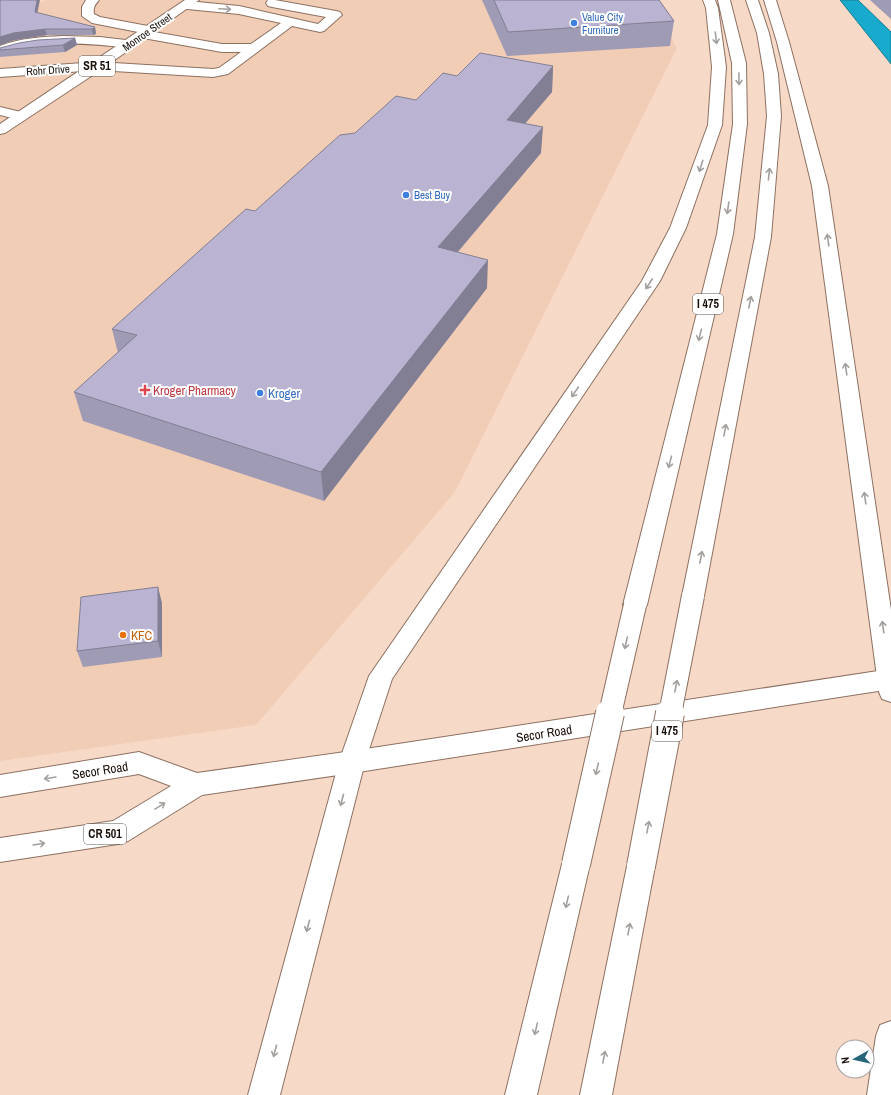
<svg xmlns="http://www.w3.org/2000/svg" width="891" height="1095" font-family="'Archivo Narrow',sans-serif">
<style>
.built{fill:#f2cdb6}
.water{fill:#18aacd;stroke:#187c92}
.lines{fill:none;stroke-linecap:round;stroke-linejoin:round}
.minor-casing{stroke:#8c7161;stroke-width:2}
.major-casing{stroke:#8c7161;stroke-width:2}
.highway-casing{stroke:#8c7161;stroke-width:2}
.minor{fill:#fff;fill-rule:evenodd}
.major{fill:#fff;fill-rule:evenodd}
.highway{fill:#fff;fill-rule:evenodd}
.highway-bridge-far1-casing{stroke:#8c7161;stroke-width:24;stroke-linecap:butt}
.highway-bridge-casing{stroke:#8c7161;stroke-width:30;stroke-linecap:butt}
.highway-bridge-far1{stroke:#fff;stroke-width:22}
.highway-bridge{stroke:#fff;stroke-width:28}
.wall{fill:#a09bb5}
.shaded-wall{fill:#827e93}
.building{fill:#bab4d2;stroke:#827e93}
.oneway{stroke:#a39f9d}
.shop-dot{fill:#3f7fe0;stroke:#fff;stroke-width:1.5}
.health-dot{fill:#e0444e;stroke:#fff;stroke-width:1.5}
.food-dot{fill:#e8710a;stroke:#fff;stroke-width:1.5}
.labels{text-anchor:middle;stroke-width:4;stroke-linejoin:round;paint-order:stroke}
.far-shop-label{font-size:11px;fill:#366cbe;stroke:#fff;text-anchor:start}
.far-street-label{font-size:11px;fill:#190f09;stroke:#fff}
.shield{fill:#fff;stroke:#5e5753;stroke-width:1}
.shield-label{font-size:12px;font-weight:bold;fill:#190f09}
.health-label{font-size:13px;fill:#be3a42;stroke:#fff;text-anchor:start}
.shop-label{font-size:13px;fill:#366cbe;stroke:#fff;text-anchor:start}
.food-label{font-size:13px;fill:#c56008;stroke:#fff;text-anchor:start}
.street-label{font-size:13px;fill:#190f09;stroke:#fff}
</style>
<rect width="100%" height="100%" fill="#f7d9c7"/>
<path class="built" d="M45,0H651L677,48L455,492L256,725L0,761V25Z"/>
<path class="water" d="M840,0H858L891,32V64Z"/>
<g class="lines">
<g class="minor-casing">
<path id="minor" d="M86,0H99C95,5 93,7 94,14L100,17L153,27L155,30L154,32L222,44H251L281,23L239,14L187,9L183,8L181,5L183,2L187,1L239,6L318,24L326,17L272,7L268,6L266,3L268,0H275L336,11L340,12L342,15L324,31L320,32L292,26L228,74L213,77L97,70L0,77V69L97,62L213,69L219,68L241,52H222L143,38L139,37L137,34L138,32L92,23L82,16V7Z
M63,36L100,37L134,41L135,44L134,47L129,48C96,44 60,41 27,47C18,48 9,52 0,54V46C20,38 42,37 63,36Z
M0,107L25,113L27,116L25,119L20,120L0,115Z"/>
</g>
<g class="major-casing">
<path id="major" d="M185,0H199L102,69L5,133L0,134V124Z
M891,669V689L352,773L202,795L128,841L118,844L0,862V838L113,821L171,786L139,774L0,797V775L139,752L197,773L352,751Z"/>
</g>
<g class="highway-casing">
<path id="highway" d="M703,0H715L718,8L726,67L722,125L686,228L660,281L392,679L365,762L280,1095H248L339,762L369,676L642,281L670,228L708,125L712,67L706,8Z
M718,0H730L746,63L747,124L733,234L647,605L643,611L635,614L627,611L623,605L717,234L733,124L732,63Z
M746,0H758L769,33L778,74L781,116L771,237L704,596L701,602L693,605L685,602L682,596L755,237L767,116L764,74L757,33Z
M764,0H776L789,42L828,186L891,610V702L882,699L879,692L812,186L777,42Z
M576,851L586,855L590,864L537,1095H505L562,864L566,855Z
M641,853L651,857L655,866L612,1095H580L627,866L631,857Z
M891,1021V1095H867L876,1036L880,1025Z"/>
</g>
<use href="#minor" class="minor"/>
<use href="#major" class="major"/>
<use href="#highway" class="highway"/>
<g class="highway-bridge-far1-casing">
<path id="highway-bridge-far1" d="M610,714L635,605
M670,714L693,596"/>
</g>
<g class="highway-bridge-casing">
<path id="highway-bridge" d="M576,864L610,713
M641,866L670,713"/>
</g>
<use href="#highway-bridge-far1" class="highway-bridge-far1"/>
<use href="#highway-bridge" class="highway-bridge"/>
</g>
<path class="wall" d="M482,0H659L674,21L670,46L507,56Z
M870,0H891V19Z
M37,13L95,27L96,34L93,35H47L15,40Z
M75,38L77,45L65,52L0,57V48Z
M553,66L552,92L525,123L541,153L458,252L487,288L324,501L83,421L74,392L118,353L112,329L255,211L355,133L416,100L457,76Z
M162,603V657L83,667L77,651Z"/>
<path class="shaded-wall" d="M37,0H40L36,19L35,12Z
M95,27L96,34L93,35L92,29Z
M45,29L47,35L15,40L0,45V37L13,33Z
M75,38L77,45L65,52L63,45Z
M553,66L552,92L506,146L507,120Z
M543,127L541,153L438,275V247Z
M488,260L487,288L324,501L321,472Z
M158,587L162,603V657L158,641Z"/>
<path class="building" d="M0,0H37L35,12L95,27L92,29H45L13,33L0,37Z
M494,0H659L674,21L508,32Z
M75,38L63,45L0,50V48L19,43L38,40Z
M480,53L553,66L507,120L543,127L438,247L488,260L321,472L74,392L137,335L112,329L246,209L255,211L340,135L355,133L396,96L416,100L443,73L457,76Z
M158,587V641L77,651L81,597Z"/>
<defs><path id="oneway-shaft" d="M-6 0H5M1.5-3L5.5 0L1.5 3" fill="none" stroke-width="1.6" stroke-linecap="round" stroke-linejoin="round"/></defs>
<g class="oneway">
<use href="#oneway-shaft" transform="translate(225 9) rotate(3)"/>
<use href="#oneway-shaft" transform="translate(716 38) rotate(83)"/>
<use href="#oneway-shaft" transform="translate(739 79) rotate(89)"/>
<use href="#oneway-shaft" transform="translate(701 166) rotate(108)"/>
<use href="#oneway-shaft" transform="translate(769 174) rotate(-84)"/>
<use href="#oneway-shaft" transform="translate(728 208) rotate(98)"/>
<use href="#oneway-shaft" transform="translate(828 240) rotate(-98)"/>
<use href="#oneway-shaft" transform="translate(649 284) rotate(123)"/>
<use href="#oneway-shaft" transform="translate(750 302) rotate(-79)"/>
<use href="#oneway-shaft" transform="translate(700 335) rotate(104)"/>
<use href="#oneway-shaft" transform="translate(846 369) rotate(-98)"/>
<use href="#oneway-shaft" transform="translate(575 392) rotate(124)"/>
<use href="#oneway-shaft" transform="translate(725 430) rotate(-79)"/>
<use href="#oneway-shaft" transform="translate(670 462) rotate(104)"/>
<use href="#oneway-shaft" transform="translate(865 498) rotate(-98)"/>
<use href="#oneway-shaft" transform="translate(701 557) rotate(-79)"/>
<use href="#oneway-shaft" transform="translate(883 627) rotate(-98)"/>
<use href="#oneway-shaft" transform="translate(626 643) rotate(103)"/>
<use href="#oneway-shaft" transform="translate(676 686) rotate(-79)"/>
<use href="#oneway-shaft" transform="translate(597 769) rotate(103)"/>
<use href="#oneway-shaft" transform="translate(50 778) rotate(171)"/>
<use href="#oneway-shaft" transform="translate(342 800) rotate(105)"/>
<use href="#oneway-shaft" transform="translate(160 806) rotate(-32)"/>
<use href="#oneway-shaft" transform="translate(648 827) rotate(-79)"/>
<use href="#oneway-shaft" transform="translate(39 844) rotate(-9)"/>
<use href="#oneway-shaft" transform="translate(567 902) rotate(103)"/>
<use href="#oneway-shaft" transform="translate(308 926) rotate(105)"/>
<use href="#oneway-shaft" transform="translate(629 929) rotate(-79)"/>
<use href="#oneway-shaft" transform="translate(536 1029) rotate(103)"/>
<use href="#oneway-shaft" transform="translate(275 1051) rotate(105)"/>
<use href="#oneway-shaft" transform="translate(604 1057) rotate(-79)"/>
</g>
<g class="shop-dot">
<circle cx="574" cy="23" r="4"/>
<circle cx="406" cy="195" r="4"/>
<circle cx="260" cy="393" r="4"/>
</g>
<path class="health-dot" d="M143 384h4v4h4v4h-4v4h-4v-4h-4v-4h4z"/>
<circle class="food-dot" cx="123" cy="635" r="4"/>
<g class="labels">
<g class="far-shop-label">
<text x="582" y="21">Value City<tspan x="582" dy="13">Furniture</tspan></text>
<text x="414" y="199">Best Buy</text>
</g>
<g class="far-street-label">
<text transform="translate(147 32) rotate(-35)" y="4">Monroe Street</text>
<text transform="translate(48 70) rotate(-4)" y="4">Rohr Drive</text>
</g>
<g class="shield">
<rect x="79" y="56" width="36" height="20" rx="3"/>
<rect x="693" y="294" width="30" height="20" rx="3"/>
<rect x="652" y="721" width="30" height="20" rx="3"/>
<rect x="84" y="824" width="42" height="20" rx="3"/>
</g>
<g class="shield-label">
<text x="97" y="70">SR 51</text>
<text x="708" y="308">I 475</text>
<text x="667" y="735">I 475</text>
<text x="105" y="838">CR 501</text>
</g>
<g class="health-label">
<text x="153" y="395">Kroger Pharmacy</text>
</g>
<g class="shop-label">
<text x="268" y="398">Kroger</text>
</g>
<g class="food-label">
<text x="131" y="640">KFC</text>
</g>
<g class="street-label">
<text transform="translate(544 733) rotate(-9)" y="5">Secor Road</text>
<text transform="translate(100 770) rotate(-9)" y="5">Secor Road</text>
</g>
</g>
<g transform="translate(855 1059) rotate(262)"><circle r="19" fill="#ffffff" stroke="#a39f9d"/>
<path d="M0-3L7 15L0 10L-7 15Z" fill="#26667b"/>
<text y="-6" font-size="11" font-weight="bold" text-anchor="middle" fill="#190f09">N</text>
</g>
</svg>
